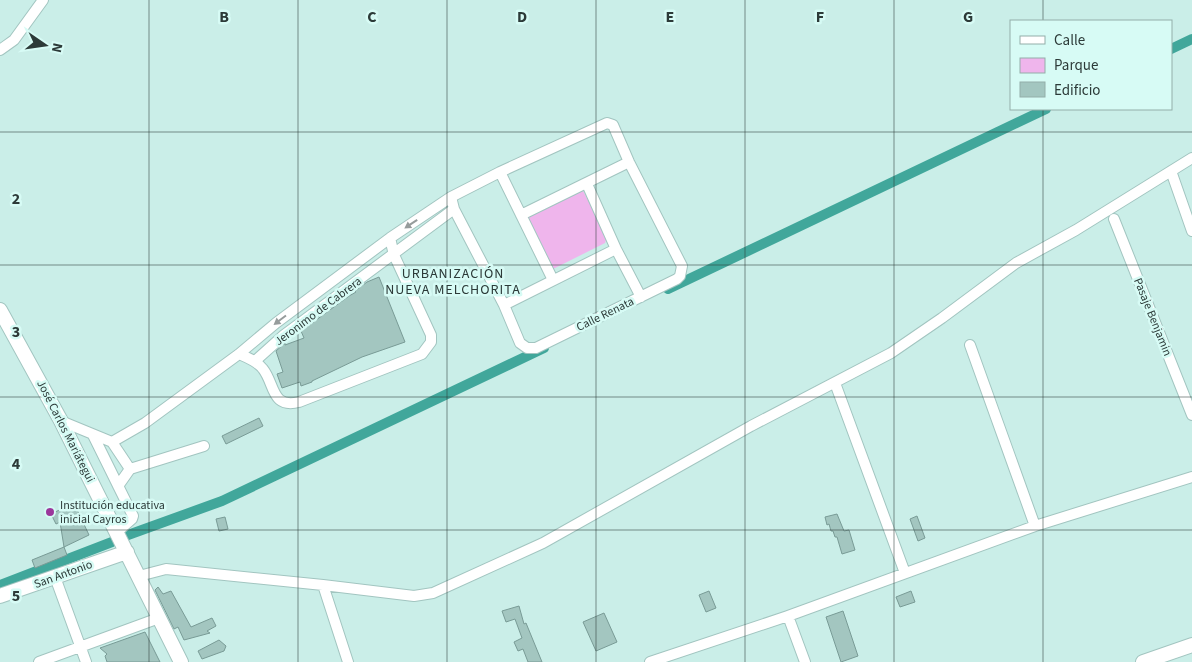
<svg xmlns="http://www.w3.org/2000/svg" width="1192" height="662" font-family="'Source Sans 3',sans-serif">
<style>
.green{fill:#efb5ec}
.lines{fill:none;stroke-linecap:round;stroke-linejoin:round}
.canal{stroke:#41a79b;stroke-width:10}
.building{fill:#a3c6c0;stroke:#799b96}
.street-casing{stroke:#a2c5c0;stroke-width:12}
.secondary-casing{stroke:#a2c5c0;stroke-width:16}
.street{stroke:#fff;stroke-width:10}
.secondary{stroke:#fff;stroke-width:14}
.oneway{fill:#969c9c}
.grid{fill:none;stroke:#2c3a38;stroke-width:1;stroke-opacity:0.55}
.poi-dot{fill:#9b369b;stroke:#d7fbf5;stroke-width:2}
.labels{text-anchor:middle;stroke-width:5;stroke-linejoin:round;paint-order:stroke}
.street-label{font-size:12px;fill:#2c3a38;stroke:#d7fbf5}
.poi-label{font-size:12px;fill:#2c3a38;stroke:#d7fbf5;text-anchor:start}
.neighbourhood-label{font-size:14px;letter-spacing:1px;fill:#2c3a38;stroke:#d7fbf5}
.grid-label{font-size:16px;text-anchor:middle;font-weight:bold;fill:#2c3a38;stroke:#d7fbf5;stroke-width:5;stroke-linejoin:round;paint-order:stroke}
</style>
<rect width="100%" height="100%" fill="#caeee8"/>
<path class="green" d="M580,185L607,237L605,243L553,269L523,209Z"/>
<g class="lines">
<path class="canal" d="M1171,49L1192,39
M668,289L1046,109
M128,535L222,501L544,348
M0,585L112,542"/>
</g>
<path class="building" d="M379,277L405,342L362,357L312,381V382L301,386L300,382L282,388L277,374L283,372L276,351L285,343V345L304,338L301,331L349,296L356,292L355,291L367,282Z
M259,418L263,426L226,444L222,436Z
M74,503L89,535L64,547L60,522L56,524L51,514Z
M837,514L844,531L849,530L855,550L842,554L837,537H835L833,531H831L829,524L827,525L825,517Z
M917,516L925,538L918,541L910,519Z
M225,517L228,529L219,531L216,519Z
M64,547L67,555L35,568L32,560Z
M158,587L163,594L171,591L191,627L212,618L216,626L207,631L210,633L184,640L178,627L174,629L155,590Z
M709,591L716,608L706,612L699,595Z
M911,591L915,602L900,607L896,597Z
M519,606L524,624L526,623L542,662H528L523,649L518,651L514,642L522,638L515,619L506,622L502,611Z
M843,611L858,656L841,662L826,617Z
M604,613L617,642L596,651L583,622Z
M145,632L160,662H107L105,656L107,654L100,648Z
M219,640L226,646L224,651L202,659L198,651Z"/>
<g class="lines">
<g class="street-casing">
<path id="street" d="M0,50L14,40L43,0
M1171,171L1192,231
M500,172L553,280
M587,184L616,249L641,297
M521,215L629,162
M1114,219L1192,415
M504,305L616,249
M970,345L1035,526
M239,354C248,358 257,361 263,369C275,384 271,409 299,402L422,354L431,342V335L394,255L390,238
M255,361L284,335L454,209
M835,383L905,573
M61,421L112,442L145,423L239,354L276,323L390,238L451,197L500,172L607,123L613,125L629,162L682,266L680,276L677,279L536,348H527L520,343L504,305L454,209L451,197
M93,435L133,516L132,519L117,532
M112,442L130,469
M118,486L130,469L204,446
M139,576L166,569L323,585L414,596L433,593L543,543L751,426L891,353L942,318L1016,263L1076,230L1192,158
M55,577L86,662
M323,585L348,662
M788,616L805,662
M39,662L159,618
M650,662L788,616L1035,526L1192,477"/>
</g>
<g class="secondary-casing">
<path id="secondary" d="M0,310L61,421L181,662
M0,596L127,552
M1143,662L1192,645"/>
</g>
<use href="#street" class="street"/>
<use href="#secondary" class="secondary"/>
</g>
<defs><path id="oneway-solid" d="M-6-.8H1V-3.2L6.5 0L1 3.2V.8H-6Z" transform="scale(1.25)"/></defs>
<g class="oneway">
<use href="#oneway-solid" transform="translate(411 224) rotate(146)"/>
<use href="#oneway-solid" transform="translate(280 320) rotate(143)"/>
</g>
<path class="grid" d="M149,0V662M298,0V662M447,0V662M596,0V662M745,0V662M894,0V662M1043,0V21M1043,109V662M0,132H1192M0,265H1192M0,397H1192M0,530H1192"/>
<circle class="poi-dot" cx="50" cy="512" r="5"/>
<g class="labels">
<g class="street-label">
<text transform="translate(318 311) rotate(-37)" y="4">Jeronimo de Cabrera</text>
<text transform="translate(605 314) rotate(-26)" y="4">Calle Renata</text>
<text transform="translate(1153 317) rotate(68)" y="4">Pasaje Benjamin</text>
<text transform="translate(66 431) rotate(63)" y="4">José Carlos Mariátegui</text>
<text transform="translate(63 574) rotate(-20)" y="4">San Antonio</text>
</g>
<g class="poi-label">
<text x="60" y="509">Institución educativa<tspan x="60" dy="14">inicial Cayros</tspan></text>
</g>
<g class="neighbourhood-label">
<text x="453" y="278">URBANIZACIÓN<tspan x="453" dy="16">NUEVA MELCHORITA</tspan></text>
</g>
</g>
<g class="grid-label">
<text x="224" y="22">B</text>
<text x="372" y="22">C</text>
<text x="522" y="22">D</text>
<text x="670" y="22">E</text>
<text x="820" y="22">F</text>
<text x="968" y="22">G</text>
<text x="16" y="204">2</text>
<text x="16" y="337">3</text>
<text x="16" y="469">4</text>
<text x="16" y="601">5</text>
</g>
<rect x="1010" y="20" width="162" height="90" fill="#d7fbf5" stroke="#93aea9"/>
<rect x="1020" y="36" width="25" height="8" fill="#ffffff" stroke="#93aea9"/>
<text x="1054" y="45" font-size="15" fill="#2c3a38">Calle</text>
<rect x="1020" y="58" width="25" height="15" fill="#efb5ec" stroke="#93aea9"/>
<text x="1054" y="70" font-size="15" fill="#2c3a38">Parque</text>
<rect x="1020" y="82" width="25" height="15" fill="#a3c6c0" stroke="#93aea9"/>
<text x="1054" y="95" font-size="15" fill="#2c3a38">Edificio</text>
<g transform="translate(45 45) rotate(103)" stroke="#d7fbf5" stroke-width="4" paint-order="stroke">
<path d="M0-4L9 19L0 12L-9 19Z" fill="#2c3a38"/>
<text y="-8" font-size="14" font-weight="bold" text-anchor="middle" fill="#2c3a38">N</text>
</g>
</svg>
